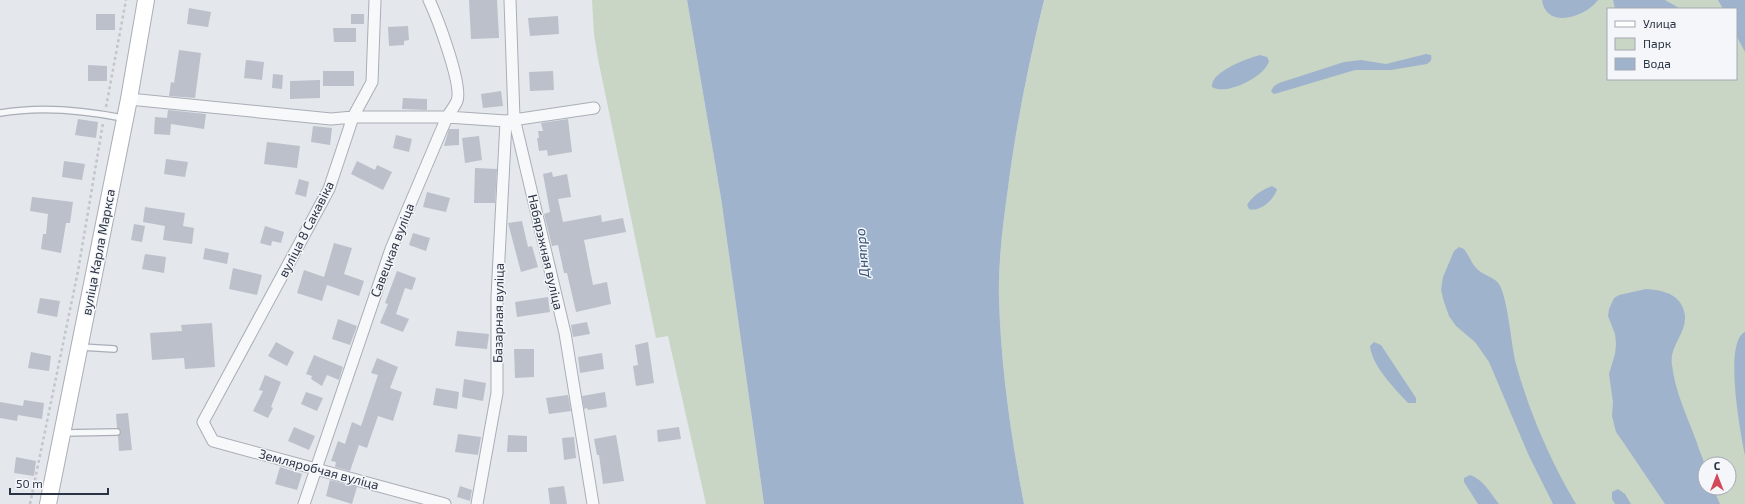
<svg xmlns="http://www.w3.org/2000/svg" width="1745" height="504" font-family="'Exo 2',sans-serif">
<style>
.green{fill:#c9d6c5;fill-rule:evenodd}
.water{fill:#9fb4cc}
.building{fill:#bbc0ca}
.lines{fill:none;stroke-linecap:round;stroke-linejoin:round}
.lane-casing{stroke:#a9aeb7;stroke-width:8}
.street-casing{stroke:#a9aeb7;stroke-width:13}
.secondary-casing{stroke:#a9aeb7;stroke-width:18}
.path{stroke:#c2c5cb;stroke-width:2.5;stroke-dasharray:3 3;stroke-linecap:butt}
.lane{stroke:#f7f8fa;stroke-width:5.5}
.street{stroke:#f7f8fa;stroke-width:11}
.secondary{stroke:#fff;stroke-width:16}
.labels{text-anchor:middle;stroke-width:3;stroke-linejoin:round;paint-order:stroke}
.street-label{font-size:13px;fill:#2b3445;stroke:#f4f6f9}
.water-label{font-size:14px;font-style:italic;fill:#34527a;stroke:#f4f6f9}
</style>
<rect width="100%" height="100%" fill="#e4e7ec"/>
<path class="green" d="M592,0H687L721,198L764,504H706L668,336L656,338L598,59L594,34Z
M1044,0H1745V504H1024C1011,437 1001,368 999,299C998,262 1003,224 1008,188C1016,125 1029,62 1044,0ZM1608,9H1736V79H1608ZM1705,464H1729V488H1705Z"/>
<path class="water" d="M687,0H1044C1029,62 1016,125 1008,188C1003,224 998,262 999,299C1001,368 1011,437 1024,504H764L721,198Z
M1542,0H1598C1586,17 1546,30 1542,0Z
M1613,0H1665L1681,9H1615Z
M1718,0H1745V52L1736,35V9H1723Z
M1426,54L1431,55C1432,60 1431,61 1427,64L1391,70H1355L1278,93L1274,94L1271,91L1274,86L1279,83L1344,62L1361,60L1386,64Z
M1260,55L1267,57L1269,61C1265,77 1226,96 1212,87C1210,72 1248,58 1260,55Z
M1272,186L1277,189C1275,199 1259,213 1249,209L1247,205C1253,195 1262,190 1272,186Z
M1459,247L1464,249C1469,255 1471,263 1477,269C1483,275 1494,277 1499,284C1508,298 1511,345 1516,364C1530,414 1550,460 1576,504H1553L1529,456L1489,362L1475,342L1456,326L1449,316L1444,302L1441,290L1443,277L1454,251Z
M1646,289C1659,290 1674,292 1681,304C1695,328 1668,343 1672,365C1675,392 1688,418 1697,443C1699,451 1704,459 1705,467C1706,473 1705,481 1705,488H1713L1720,504H1665L1621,439L1616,432L1612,416L1613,402L1609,374L1615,354L1616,344L1615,334L1608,316L1609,309L1614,298L1619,295Z
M1745,332V456C1741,435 1723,342 1745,332Z
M1374,342L1381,345L1416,398V403H1408C1395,389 1372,366 1370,346Z
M1470,475C1483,479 1491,494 1499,504H1478L1464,482V478Z
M1618,489L1625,494L1631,504H1615L1612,499V492Z"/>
<path class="building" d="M469,0H497L499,38L471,39Z
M189,8L211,12L208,27L187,24Z
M96,14H115V30H96Z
M351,14H364V24H351Z
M558,16L559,34L530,36L528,18Z
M408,26L409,40L404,41V45L389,46L388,27Z
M333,28H356V42H334Z
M179,50L201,53L195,98L169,96L171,82L174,83Z
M246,60L264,62L262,80L244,78Z
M88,65L107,66V81H88Z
M323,71H354V86H323Z
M553,71L554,90L530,91L529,72Z
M273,74L283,75L282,89L272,88Z
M320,80V98L290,99V81Z
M501,91L503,106L483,108L481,94Z
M403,98L427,99V110L402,109Z
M168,110L206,114L204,129L171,124L170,135L154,134L155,117L167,118Z
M78,119L98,122L96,138L75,135Z
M568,119L572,152L548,156L547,150L539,151L537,138H539L538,131H543L541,123Z
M313,126L332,128L330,145L311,142Z
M449,129H459V145L444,146Z
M396,135L412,139L409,152L393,148Z
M479,136L482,160L465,163L462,138Z
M267,142L300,146L297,168L264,164Z
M166,159L188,162L185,177L164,174Z
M64,161L85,164L82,180L62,177Z
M357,161L375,170L377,165L392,172L383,190L351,174Z
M475,168L497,169L495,203H474Z
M552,172L553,177L567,174L571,197L558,199L563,222L601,215L602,222L623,218L626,232L584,240L593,285L607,282L611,304L576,312L567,273H564L558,245L552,246L544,214L550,212L543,174Z
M299,179L309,182L306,197L295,194Z
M427,192L450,198L446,212L423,207Z
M32,197L73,202L70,223H66L61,253L41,249L43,234H46L48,214L30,211Z
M145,207L185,213L183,226L194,228L192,244L163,240L165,226L143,222Z
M522,221L528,247L532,246L538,267L521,272L508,223Z
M134,224L145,226L142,242L131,240Z
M265,226L284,232L281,243L272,241L271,246L260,243Z
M413,233L430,238L426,251L409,245Z
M334,243L352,248L344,274L364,281L359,296L327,285L322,301L297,293L304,270L324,277Z
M205,248L229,253L227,264L203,259Z
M145,254L166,257L164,273L142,269Z
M233,268L262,275L257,295L229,289Z
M397,271L416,278L412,290L405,288L396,314L409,319L403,332L380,323L388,304L385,303Z
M548,297L550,312L517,317L515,302Z
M40,298L60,301L57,317L37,313Z
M338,319L357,326L350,345L332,339Z
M587,322L590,334L573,337L571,325Z
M212,323L215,367L185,369L184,358L152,360L150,333L182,331L181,325Z
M457,331L489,334L487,349L455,346Z
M276,342L294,352L287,366L268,356Z
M648,342L654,383L636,386L633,366L638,365L635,345Z
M514,349H534V377L515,378Z
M31,352L51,356L49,371L28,368Z
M602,353L604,369L580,373L578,357Z
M314,355L343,367L339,380L327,375L322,386L311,379L312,376L306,374Z
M377,358L398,367L390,388L402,392L393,421L378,416L367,448L359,445L350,471L335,467L336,462L331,461L338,441L345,444L352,422L361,426L378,375L371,373Z
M265,375L281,382L271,407L273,408L268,418L253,411L263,391L259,390Z
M464,379L486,383L483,401L462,397Z
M436,388L459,392L457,409L433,405Z
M306,392L323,398L317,411L301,404Z
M605,392L607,407L588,410L587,408L584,409L582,396Z
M568,395L571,411L549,414L546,398Z
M24,400L44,403L42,419L18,415L17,421L0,418V402L23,406Z
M128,413L132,450L119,451L118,436L121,432L117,428L116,414Z
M294,427L315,436L309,450L288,441Z
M679,427L681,439L658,442L657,430Z
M458,434L481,437L478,455L455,452Z
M508,435L527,436V452H507Z
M616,435L624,481L603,484L599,455H597L594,439Z
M574,437L576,458L564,460L562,438Z
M16,457L36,461L34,476L14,473Z
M280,467L302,474L297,490L275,484Z
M330,480L357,487L352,504L326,496Z
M460,486L472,490L470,501L457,497Z
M564,486L567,504H550L548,488Z"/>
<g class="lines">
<g class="lane-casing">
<path id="lane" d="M0,113C40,106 83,110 123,118
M81,347L114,349
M64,433L117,432"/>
</g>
<g class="street-casing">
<path id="street" d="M375,0L372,82L353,117L329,189L203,422L213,441L445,504
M510,0L514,118L565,333L593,504
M129,99L331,119L353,117H447L506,121L594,108
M304,504L391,249L447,117C450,112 455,106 457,101C463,85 437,17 429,0
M477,504L497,393V297L506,121"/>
</g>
<g class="secondary-casing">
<path id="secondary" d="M48,504L129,99L146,0"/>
</g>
<path class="path" d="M106,107L126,0
M30,504L78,271L103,123"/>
<use href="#lane" class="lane"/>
<use href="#street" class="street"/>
<use href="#secondary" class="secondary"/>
</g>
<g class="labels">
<g class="street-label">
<text transform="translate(306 229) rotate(-63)" y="5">вуліца 8 Сакавіка</text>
<text transform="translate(392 250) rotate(-69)" y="5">Савецкая вуліца</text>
<text transform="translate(98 252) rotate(-79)" y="5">вуліца Карла Маркса</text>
<text transform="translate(546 252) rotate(77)" y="5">Набярэжная вуліца</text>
<text transform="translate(498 313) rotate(-89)" y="5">Базарная вуліца</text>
<text transform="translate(319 469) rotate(15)" y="5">Земляробчая вуліца</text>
</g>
<g class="water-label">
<text transform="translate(862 253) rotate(-95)" y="5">Дняпро</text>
</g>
</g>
<rect x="1607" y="8" width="130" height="72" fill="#f4f6f9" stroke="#a4a8b1"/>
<rect x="1615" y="21" width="20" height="6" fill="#ffffff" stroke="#a4a8b1"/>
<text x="1643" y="28" font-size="12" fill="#2b3445">Улица</text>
<rect x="1615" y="38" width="20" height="12" fill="#c9d6c5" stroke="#a4a8b1"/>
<text x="1643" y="48" font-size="12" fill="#2b3445">Парк</text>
<rect x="1615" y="58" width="20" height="12" fill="#9fb4cc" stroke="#a4a8b1"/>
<text x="1643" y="68" font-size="12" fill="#2b3445">Вода</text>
<g transform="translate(1717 476)"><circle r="19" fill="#f4f6f9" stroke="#a4a8b1"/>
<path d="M0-3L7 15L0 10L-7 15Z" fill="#d1495b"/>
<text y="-6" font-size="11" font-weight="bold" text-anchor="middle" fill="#2b3445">С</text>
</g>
<path d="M10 488v6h98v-6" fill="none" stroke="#2b3445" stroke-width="2"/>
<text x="16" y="488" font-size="12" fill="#2b3445" stroke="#f4f6f9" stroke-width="3" paint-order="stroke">50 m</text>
</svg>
